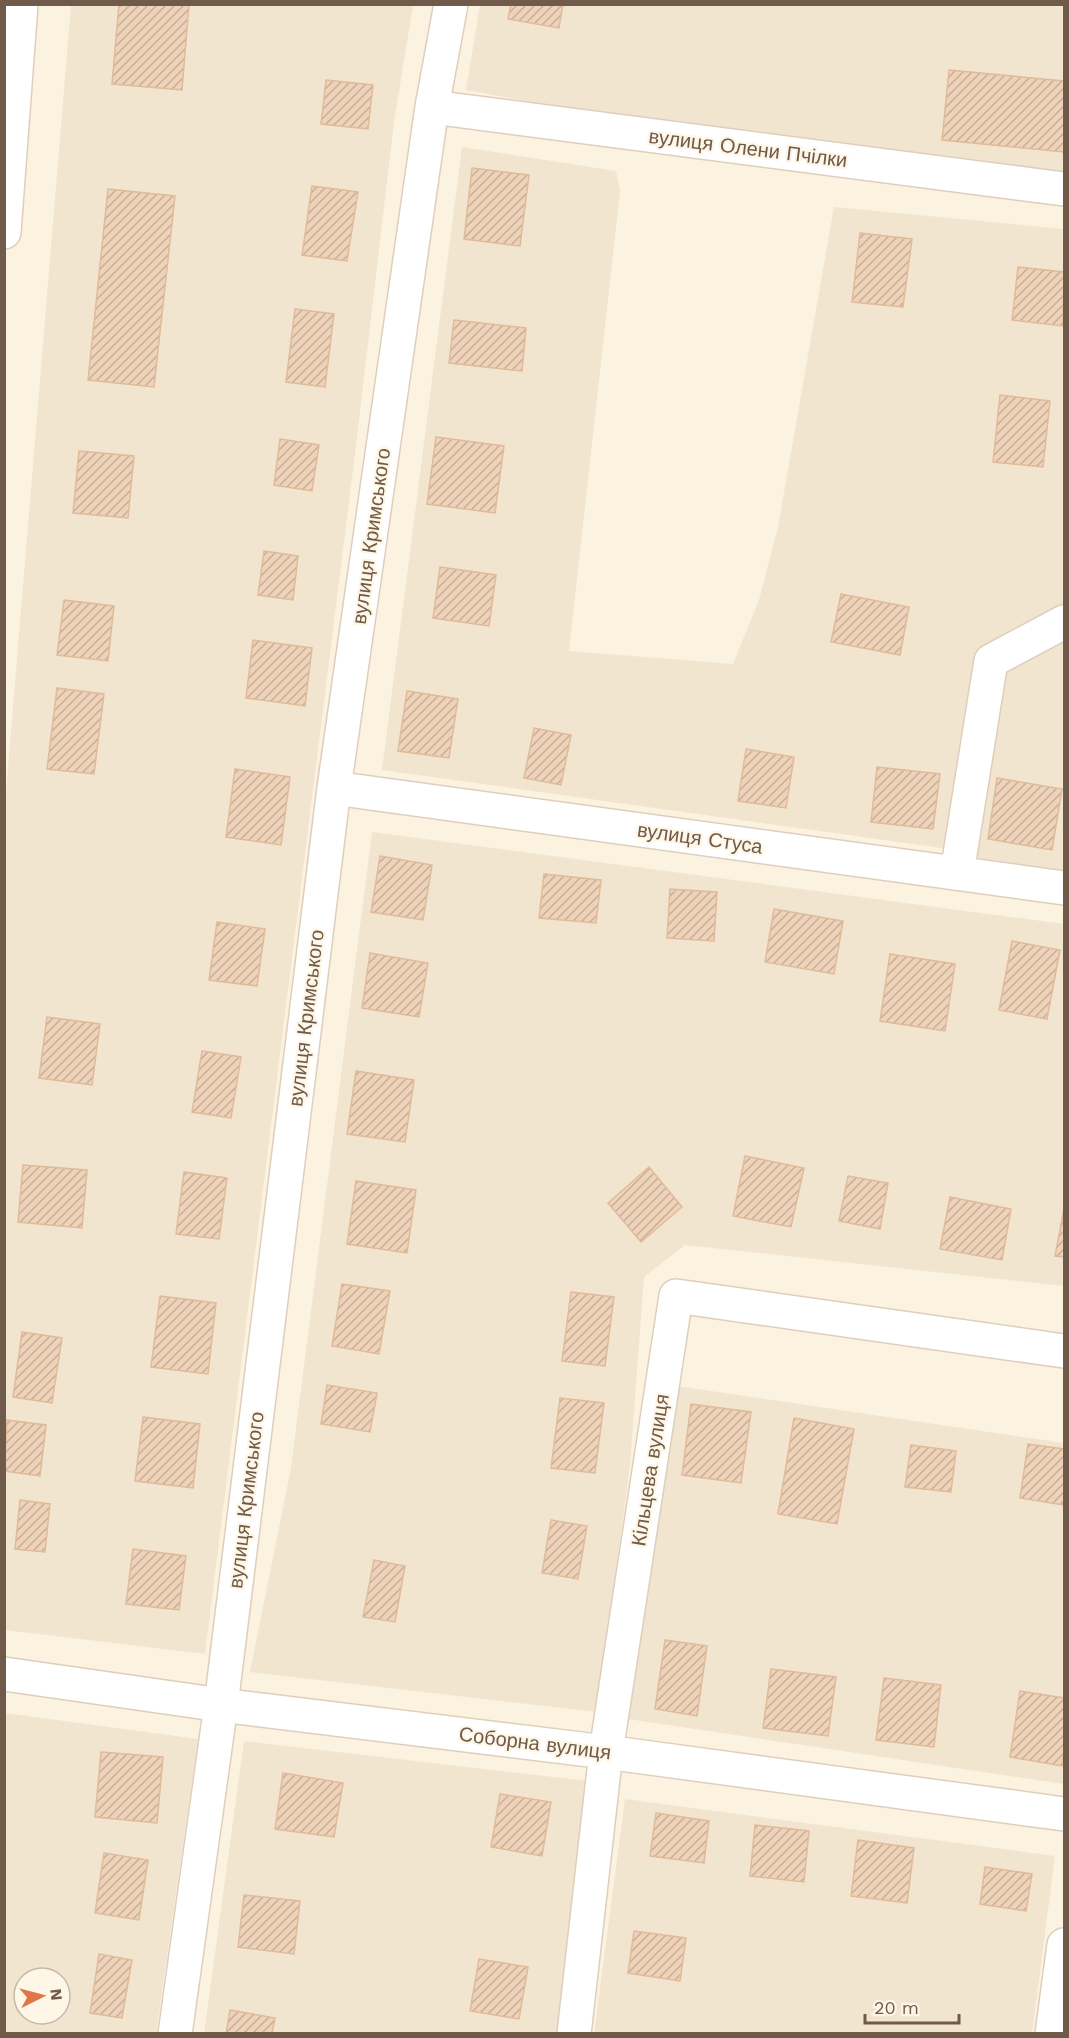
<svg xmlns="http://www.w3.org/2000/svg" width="1069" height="2038" font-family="'Work Sans',sans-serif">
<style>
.residential{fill:#f2e5cf;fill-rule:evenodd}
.building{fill:url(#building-hatch);stroke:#e0ba9b;stroke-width:1.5}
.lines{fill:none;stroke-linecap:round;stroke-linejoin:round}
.minor-casing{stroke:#decfbd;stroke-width:36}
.minor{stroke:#fff;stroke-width:33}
.labels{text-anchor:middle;stroke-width:4.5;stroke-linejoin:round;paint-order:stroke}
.street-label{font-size:20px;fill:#705a49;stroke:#fef6e6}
</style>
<defs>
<pattern id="building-hatch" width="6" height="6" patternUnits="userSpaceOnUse" patternTransform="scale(1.5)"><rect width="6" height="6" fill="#efd3b9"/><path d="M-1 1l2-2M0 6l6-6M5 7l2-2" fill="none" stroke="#c6ae98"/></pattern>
</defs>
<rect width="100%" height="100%" fill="#fbf2e0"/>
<path class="residential" d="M71,5H413L394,122L355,454L205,1654L5,1630V804Z
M480,5H1064V172L537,103L466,90Z
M462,147L616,171L620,191L569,651L733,664L759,600L778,527L834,207L1064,229V613L980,660L949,849L382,770Z
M1064,636V872L977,860L1000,668Z
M372,832L1064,924V1286L685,1245L644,1277L630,1465L597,1712L250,1672L291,1468Z
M677,1386L1064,1443V1784L628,1719Z
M5,1713L198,1739L156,2033L5,2034ZM24,1978H60V2014H24Z
M244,1741L587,1781L560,2033L204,2034Z
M625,1799L1055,1856L1032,2033L594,2034Z"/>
<path class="building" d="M119,4H189L182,90L112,84Z
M511,4H563L559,28L508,19Z
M949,70L1064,81V152L942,140Z
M326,80L373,85L368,129L321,124Z
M472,168L529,175L520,246L464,239Z
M312,186L358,192L347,261L302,255Z
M108,189L175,196L154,387L88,380Z
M860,233L912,239L903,307L852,302Z
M1018,267L1064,272L1063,326L1012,320Z
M295,309L334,314L325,387L286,382Z
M454,320L526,328L522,371L449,363Z
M1000,395L1050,401L1043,467L993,462Z
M436,437L504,446L495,513L427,504Z
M280,439L319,445L312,491L274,485Z
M79,451L134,456L128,518L73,513Z
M264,551L298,556L293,600L258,595Z
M440,567L496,575L489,626L433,618Z
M841,594L909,607L900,655L831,642Z
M64,600L114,606L108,661L57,655Z
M253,640L312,648L305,706L246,698Z
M57,688L104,694L94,774L47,769Z
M407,691L458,699L449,758L398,751Z
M534,728L571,735L561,785L524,778Z
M746,749L794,757L786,808L738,801Z
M877,767L940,774L933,829L871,822Z
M235,769L290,777L281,845L226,837Z
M997,778L1062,789L1052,850L988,839Z
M380,856L432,865L423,920L371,912Z
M544,874L601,880L596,923L539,918Z
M670,889L717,892L714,941L667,938Z
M774,909L843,921L834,974L765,962Z
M217,922L265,929L257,986L209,980Z
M1012,941L1060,950L1047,1019L999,1010Z
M370,953L428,963L419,1017L362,1008Z
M890,954L955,964L945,1031L880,1021Z
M47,1017L100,1024L92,1085L39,1078Z
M202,1051L241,1057L231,1118L192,1112Z
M356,1071L414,1080L405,1142L347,1134Z
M745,1156L804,1168L791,1227L733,1216Z
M23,1165L87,1170L82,1228L18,1222Z
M649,1167L682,1207L641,1242L608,1203Z
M184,1172L227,1178L219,1239L176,1234Z
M848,1176L888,1183L880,1229L839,1221Z
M356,1181L416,1190L407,1253L347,1244Z
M950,1197L1011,1209L1002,1260L940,1249Z
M1064,1209V1257L1055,1256Z
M342,1284L390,1291L379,1354L332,1346Z
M571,1292L614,1297L605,1366L562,1361Z
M160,1296L216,1303L208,1374L151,1367Z
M22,1332L62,1338L52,1403L13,1397Z
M327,1385L377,1393L370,1432L321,1424Z
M560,1398L604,1403L595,1473L551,1468Z
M691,1404L751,1412L741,1483L682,1475Z
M143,1417L200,1424L193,1488L135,1481Z
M794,1418L854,1429L837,1524L778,1514Z
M7,1420L46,1425L40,1476L4,1471Z
M1028,1444L1064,1449V1505L1020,1498Z
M911,1445L956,1451L951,1492L905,1487Z
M20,1500L50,1504L45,1552L15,1549Z
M551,1520L587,1526L578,1579L542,1573Z
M133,1549L186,1556L179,1610L126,1604Z
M374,1560L405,1566L395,1622L363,1617Z
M665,1640L707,1646L697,1716L655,1709Z
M771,1669L836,1677L828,1736L763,1728Z
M884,1678L941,1685L934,1747L876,1740Z
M1020,1691L1064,1698V1750L1062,1766L1010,1757Z
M101,1752L163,1757L157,1823L95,1817Z
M283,1773L343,1783L334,1837L275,1829Z
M500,1794L551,1802L542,1856L491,1847Z
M656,1813L709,1821L704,1863L650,1856Z
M755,1825L809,1831L804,1882L750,1876Z
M858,1840L914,1848L907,1903L851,1896Z
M104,1853L148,1860L139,1920L95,1913Z
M985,1867L1032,1874L1026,1911L980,1904Z
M244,1895L300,1901L294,1954L238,1947Z
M634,1931L686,1938L680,1981L628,1973Z
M99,1954L132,1960L122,2018L90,2013Z
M479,1959L528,1967L519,2019L470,2011Z
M230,2010L275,2018L272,2034H226Z"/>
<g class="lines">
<g class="minor-casing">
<path id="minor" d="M432,107L1064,189
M4,232L21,4
M334,788L1064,888
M957,873L991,661L1064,622
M4,1674L221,1705L606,1752L1064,1814
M175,2034L221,1705L334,788L432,107L451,4
M574,2034L606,1752L676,1296L1064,1351
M1052,2034L1064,1945"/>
</g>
<use href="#minor" class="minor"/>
</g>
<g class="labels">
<g class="street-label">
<text transform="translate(748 148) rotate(7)" y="7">вулиця Олени Пчілки</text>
<text transform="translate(371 536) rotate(-82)" y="7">вулиця Кримського</text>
<text transform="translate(700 838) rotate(8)" y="7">вулиця Стуса</text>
<text transform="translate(306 1018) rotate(-83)" y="7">вулиця Кримського</text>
<text transform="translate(650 1470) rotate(-81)" y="7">Кільцева вулиця</text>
<text transform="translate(246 1500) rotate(-83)" y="7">вулиця Кримського</text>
<text transform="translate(535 1743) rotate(7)" y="7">Соборна вулиця</text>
</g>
</g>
<rect width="1069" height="2038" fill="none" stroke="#705a49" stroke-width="12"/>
<g transform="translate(42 1996) rotate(84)"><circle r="28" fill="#fef6e6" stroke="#c5b8a7" stroke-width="1.5"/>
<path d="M0-4.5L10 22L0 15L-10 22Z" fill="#e0774a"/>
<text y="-9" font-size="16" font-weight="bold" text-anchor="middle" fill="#705a49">N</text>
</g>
<path d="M865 2014v9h94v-9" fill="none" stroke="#705a49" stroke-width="3"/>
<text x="874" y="2014" font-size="18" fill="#705a49" stroke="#fef6e6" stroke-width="4.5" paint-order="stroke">20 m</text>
</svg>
